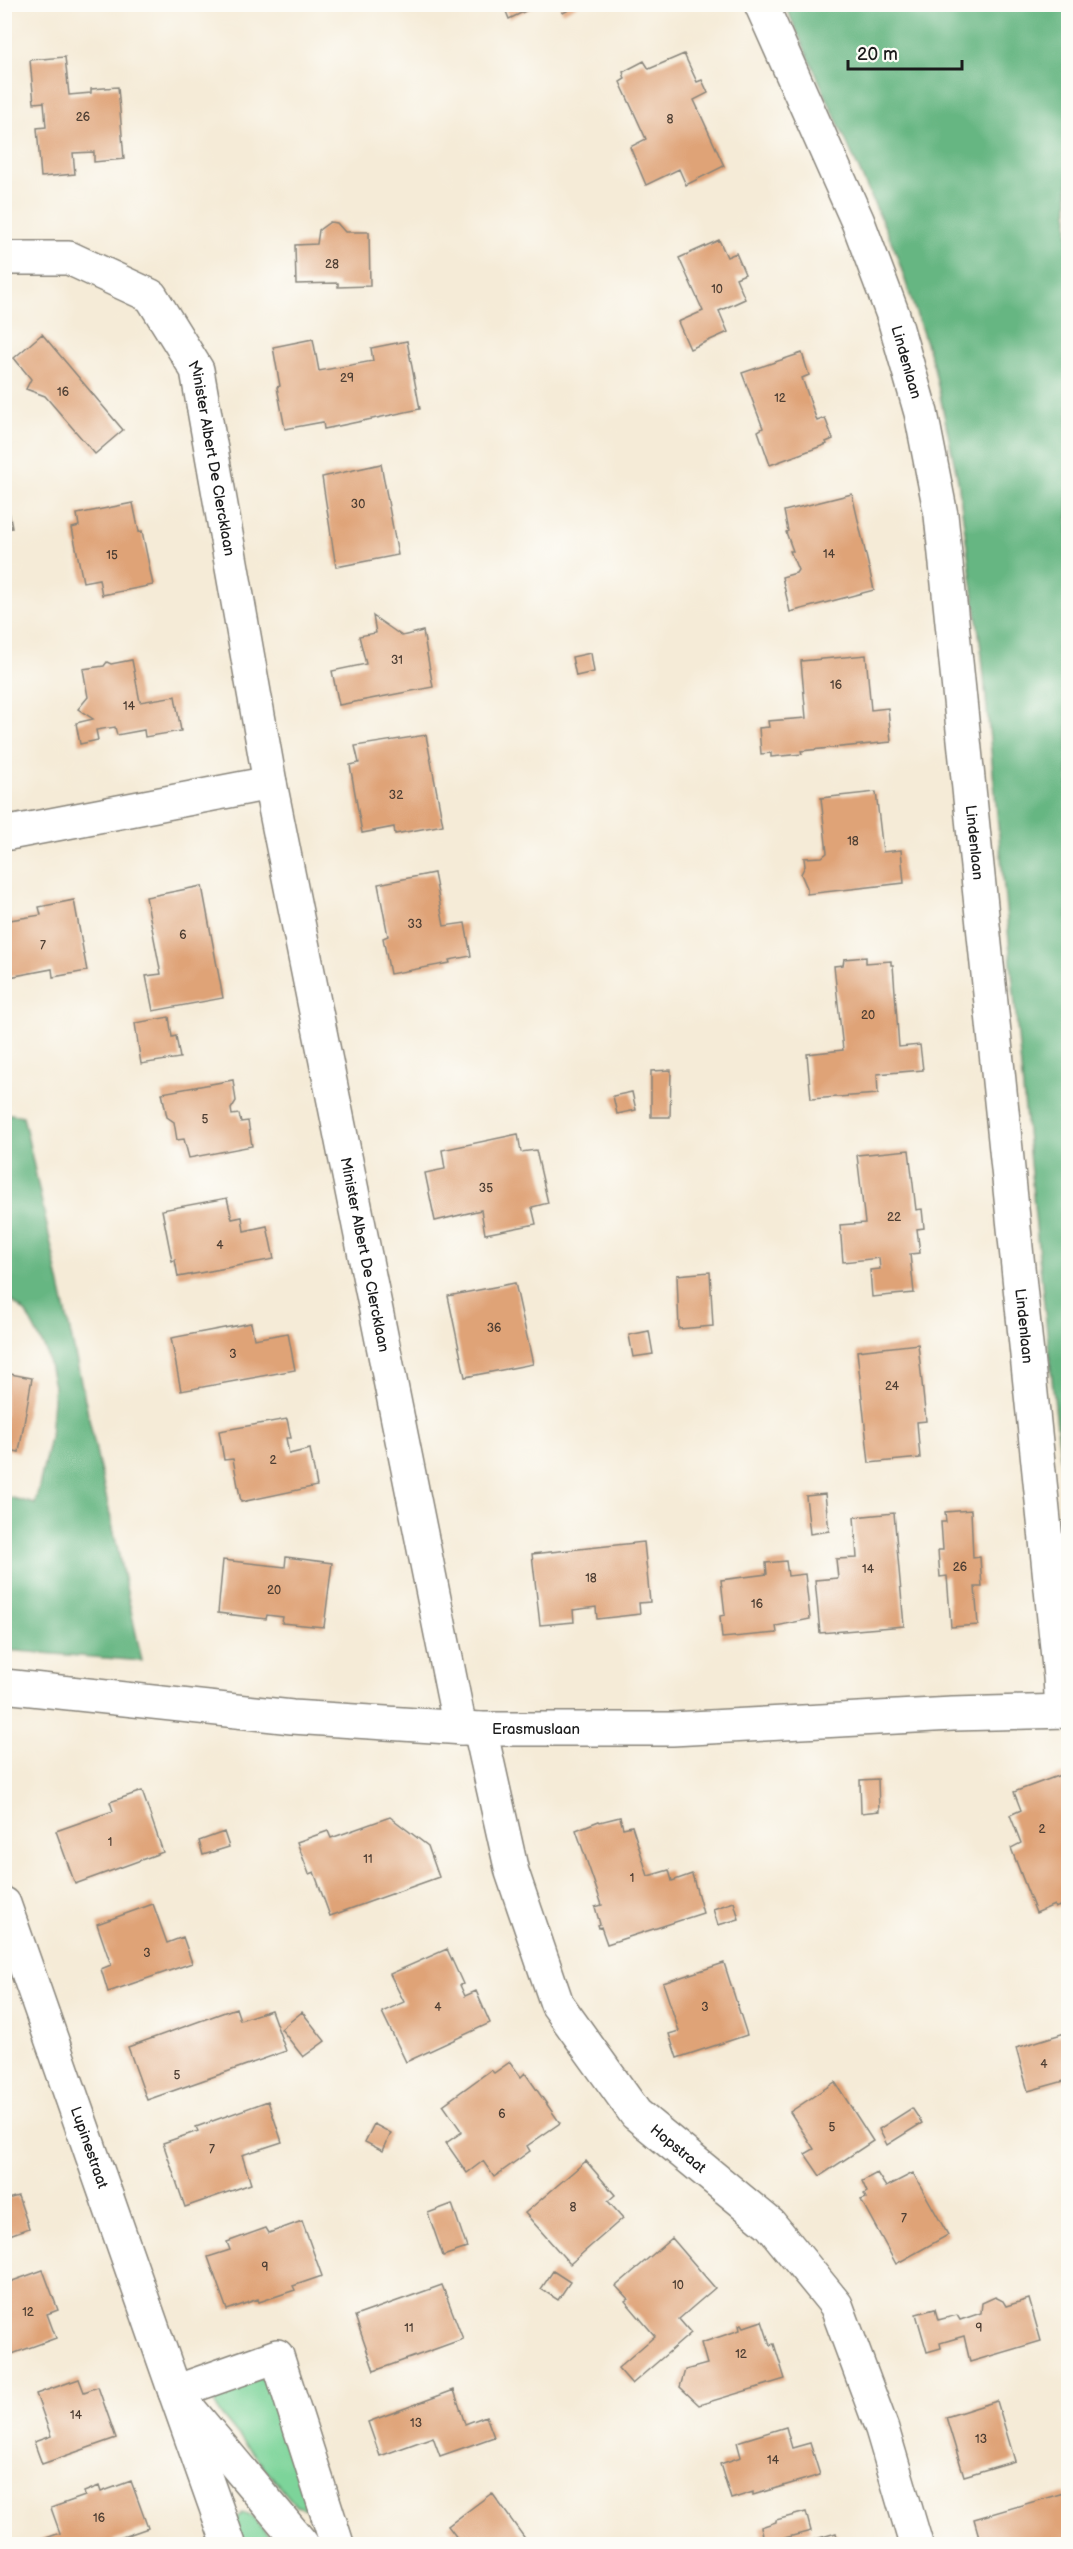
<svg xmlns="http://www.w3.org/2000/svg" width="1073" height="2549" font-family="'Balsamiq Sans',sans-serif">
<style>
.green{fill:#7dd49a;stroke:#4c785b;stroke-width:1.5}
.forest{fill:#66b682;stroke:#41694f;stroke-width:1.5}
.building{fill:#dfa377}
.lines{fill:none;stroke-linecap:round;stroke-linejoin:round}
.minor-casing{stroke:#88847a;stroke-width:36}
.minor{stroke:#fff;stroke-width:33}
.labels{text-anchor:middle;stroke-width:4.5;stroke-linejoin:round;paint-order:stroke}
.number-label{font-size:12px;fill:#4d3e33}
.street-label{font-size:15px;fill:#1c1c1c;stroke:#fdfcf7}
</style>
<rect width="100%" height="100%" fill="#fdfcf7"/>
<filter id="ink" filterUnits="userSpaceOnUse"><feTurbulence type="fractalNoise" baseFrequency=".0167" numOctaves="2"/><feDisplacementMap in="SourceGraphic" scale="12" xChannelSelector="R" yChannelSelector="G"/><feConvolveMatrix kernelMatrix="1 2 1 2 8 2 1 2 1" color-interpolation-filters="sRGB"/></filter>
<filter id="wash" filterUnits="userSpaceOnUse"><feTurbulence type="fractalNoise" baseFrequency=".008" numOctaves="4" result="noise"/><feDisplacementMap in="SourceGraphic" scale="24" xChannelSelector="R" yChannelSelector="G"/><feGaussianBlur stdDeviation="1.35" result="paint"/><feColorMatrix in="noise" values="0 0 0 0 0 0 0 0 0 0 0 0 0 0 0 0 0 1.4 0 .05"/><feComposite in="paint" operator="in"/></filter>
<g filter="url(#wash)">
<rect width="100%" height="100%" fill="#f5ebd7"/>
<path class="green" d="M256,2376L269,2382L311,2510L296,2506L219,2412L214,2400L215,2391Z
M243,2513L253,2517L275,2544H238L233,2522Z"/>
<path class="forest" d="M785,5H1068V1530L1037,1237L982,656L958,481L934,367L895,250Z
M5,1113L23,1116L142,1661L5,1650V1496L35,1504L50,1438L54,1386L46,1351L26,1313L5,1295Z"/>
<g id="blocks">
<path class="building" d="M503,4H540L509,19Z
M559,4H580L563,13Z
M684,54L697,82L702,80L708,93L694,100L724,166L686,185L679,169L646,185L630,147L646,139L620,82L625,79L623,72L644,61L649,69Z
M65,57L69,95L91,93V89L118,87L124,159L94,162V152L73,153L75,174L41,177L37,128L46,127L44,102L34,103L30,60Z
M330,222L337,223L345,232H369L370,286L338,287V283L296,284L295,245L317,244L319,230Z
M719,240L727,257L736,253L745,274L736,278L745,299L719,311L728,332L690,349L678,322L703,311L679,258Z
M42,334L123,430L95,454L45,396L26,389L31,379L14,358Z
M313,339L319,371L373,361L371,348L407,341L420,409L324,429L323,422L285,429L277,387L280,386L273,347Z
M802,353L809,375L802,378L817,421L825,418L833,439L826,442L827,444L770,465L758,431L763,428L742,373Z
M381,464L398,555L336,567L322,477Z
M852,494L874,590L790,612L782,577L796,573L798,570L790,551H793L786,532L788,531L784,511Z
M133,503L139,532L142,531L153,585L102,595L99,579L83,582L72,528L79,526L77,514Z
M9,511L12,528L4,529V512Z
M373,616L402,636L423,631L433,687L339,705L332,671L366,664L359,636L376,633Z
M591,653L594,672L576,676L572,657Z
M866,655L871,710L888,708L891,742L801,751L802,754L771,757V753L761,754L759,728L769,727L768,721L806,718L801,661Z
M132,660L140,702L175,696L181,731L145,737L144,730L117,735L115,727L96,730L98,740L80,744L76,723L93,719L78,709L88,697L83,669L104,666L107,662L111,664Z
M426,735L443,825L395,834L394,827L362,833L350,765L359,763L355,746Z
M876,792L883,852L901,850L904,883L807,894V888L801,874L805,866L804,858L822,857L827,853L821,798Z
M434,873L444,926L465,923L471,956L449,960L450,963L390,974L383,938L388,936L378,884Z
M202,886L223,998L153,1011L146,976L161,974L146,897Z
M74,900L87,971L53,977L52,969L4,978V921L41,915L39,907Z
M866,957V963L891,961V965H893L899,1047L920,1045L923,1070L877,1074L878,1094L811,1099L807,1054L843,1050L834,966L843,965L844,959Z
M169,1017L172,1037L176,1036L180,1058L141,1064L135,1023Z
M671,1070L670,1117H651V1071Z
M233,1080L236,1101L231,1109L232,1115L239,1114L241,1122L248,1121L252,1146L189,1158L184,1139L177,1140L174,1122L167,1117L162,1093Z
M632,1092L636,1110L617,1114L613,1096Z
M518,1134L521,1152L536,1150L548,1203L532,1207L536,1224L485,1234L481,1210L435,1221L425,1173L445,1169L442,1150Z
M909,1150L916,1210L922,1209L924,1228L917,1229L920,1253L910,1254L914,1293L872,1297L870,1270L880,1269L879,1258L843,1262L840,1225L865,1223L857,1155Z
M227,1198L232,1219L242,1217L244,1231L267,1226L274,1259L178,1277L175,1260L172,1261L162,1210Z
M710,1272L713,1326L679,1329L677,1275Z
M515,1283L533,1364L465,1377L448,1296Z
M251,1323L254,1339L288,1333L295,1370L181,1391L171,1338Z
M649,1331L653,1354L633,1357L629,1335Z
M918,1344L926,1421L917,1422L920,1458L869,1463L857,1351Z
M5,1373L32,1378L19,1452L5,1449Z
M287,1419L291,1438H286L289,1454L310,1449L317,1486L241,1502L233,1459L224,1460L219,1431Z
M825,1494L829,1531L810,1534L806,1496Z
M971,1510L973,1558L980,1557L982,1587H975L978,1625L951,1627L947,1576L940,1577L938,1550H943L941,1522H946L945,1512Z
M894,1513L904,1626L820,1633L815,1580L838,1578L836,1559L857,1558L854,1517Z
M644,1542L650,1602L639,1603L640,1614L597,1619L596,1607L573,1610L574,1622L540,1625L532,1554Z
M286,1557L332,1563L324,1627L282,1623L283,1617L267,1615L266,1619L218,1613L223,1560L285,1567Z
M786,1561L788,1576L805,1574L810,1619L776,1626L777,1633L722,1638L720,1616L725,1615L721,1580L767,1574L766,1563Z
M1063,1774L1068,1788V1907L1064,1904L1055,1908L1054,1905L1036,1913L1011,1848L1021,1843L1010,1815L1021,1810L1014,1792Z
M878,1779L879,1811L861,1813L860,1780Z
M142,1791L163,1852L75,1884L56,1831L113,1811L110,1802Z
M390,1817L428,1846L439,1877L330,1916L314,1872L309,1874L297,1842L328,1831L331,1838Z
M620,1817L623,1828L632,1826L648,1876L669,1870L672,1881L692,1874L703,1913L607,1944L601,1927L599,1928L598,1925L600,1924L595,1907L602,1905L576,1830L599,1821L600,1822Z
M224,1832L229,1847L203,1855L199,1841Z
M734,1902L739,1919L718,1925L713,1909Z
M153,1904L167,1943L183,1937L192,1963L108,1992L101,1969L111,1965L97,1924Z
M447,1949L463,1984L460,1985L465,1996L476,1991L490,2023L406,2062L382,2012L404,2002L390,1974Z
M724,1963L747,2035L677,2058L669,2034L679,2031L663,1983Z
M236,2008L240,2020L271,2010L286,2051L147,2100L128,2047Z
M302,2012L325,2041L303,2057L281,2029Z
M1068,2032V2080L1028,2091L1016,2048Z
M510,2062L521,2077L525,2073L560,2123L527,2146L530,2151L494,2177L483,2161L467,2173L446,2143L462,2132L443,2105L491,2070L494,2073Z
M835,2082L873,2141L820,2176L805,2154L814,2149L790,2112Z
M268,2101L282,2142L242,2155L251,2184L185,2207L163,2143L198,2131L196,2127Z
M912,2108L922,2123L887,2145L879,2129Z
M374,2124L391,2133L383,2151L365,2142Z
M586,2161L615,2195L608,2201L623,2218L570,2264L525,2213Z
M877,2173L886,2187L913,2173L948,2235L896,2264L861,2200L866,2198L864,2194L867,2192L862,2181Z
M18,2196L29,2228L4,2237V2200Z
M452,2204L467,2248L443,2256L428,2213Z
M302,2221L322,2276L293,2286L295,2290L259,2302L258,2299L227,2310L208,2257L230,2250L227,2242L266,2228L269,2233Z
M672,2238L715,2288L679,2319L691,2333L632,2384L618,2368L655,2336L625,2301L628,2299L616,2286Z
M43,2270L58,2310L47,2314L56,2338L4,2357V2284Z
M553,2271L570,2282L558,2300L541,2289Z
M442,2285L463,2339L374,2371L355,2316Z
M995,2297L1003,2301L1006,2306L1029,2299L1041,2341L970,2362L964,2336L940,2343L941,2348L927,2352L916,2314L935,2309L938,2320L957,2315L960,2320L981,2313L982,2303Z
M762,2321L770,2345L774,2344L785,2379L699,2405L680,2387L685,2370L707,2364L701,2343L740,2330L739,2325L742,2324L744,2327Z
M79,2379L84,2392L98,2387L116,2438L42,2464L34,2442L51,2436L36,2394Z
M454,2390L465,2424L486,2416L494,2437L440,2456L433,2437L380,2456L368,2422Z
M997,2401L1015,2461L964,2476L946,2417Z
M786,2427L792,2448L810,2443L820,2475L753,2495V2492L731,2499L720,2464L741,2457L737,2442Z
M131,2481L148,2528L114,2540L116,2544H39L38,2541L60,2533L51,2508L85,2496L84,2492L99,2486L101,2492Z
M1067,2492L1068,2544H981L974,2519Z
M492,2493L529,2544H467L464,2540L461,2543L448,2526Z
M806,2512L811,2531L781,2539L783,2544H765L761,2527L776,2522V2520Z
M836,2533L839,2544H799Z"/>
</g>
</g>
<g filter="url(#ink)">
<use href="#blocks" fill-opacity="0" stroke="#88847a" stroke-width="1.5"/>
<g class="lines">
<g class="minor-casing">
<g id="minor">
<path id="s1" d="M761,4L858,222L893,315L921,413L941,515L1060,1677L1062,1711"/>
<path id="s2" d="M4,258H69L151,296L197,370L270,783L460,1728"/>
<path d="M4,834L270,783"/>
<path id="s3" d="M4,1686L292,1717L480,1729H672L953,1714L1068,1711"/>
<path id="s4" d="M480,1729L512,1872L557,2004L636,2114L770,2224L836,2305L882,2429L916,2544"/>
<path id="s5" d="M4,1904L175,2392L302,2544"/>
<path d="M229,2544L175,2392L277,2356L337,2544"/>
</g>
</g>
<use href="#minor" class="minor"/>
</g>
</g>
<g class="labels">
<g class="number-label">
<text x="83" y="121">26</text>
<text x="670" y="123">8</text>
<text x="332" y="268">28</text>
<text x="717" y="293">10</text>
<text x="347" y="382">29</text>
<text x="63" y="396">16</text>
<text x="780" y="402">12</text>
<text x="358" y="508">30</text>
<text x="829" y="558">14</text>
<text x="112" y="559">15</text>
<text x="397" y="664">31</text>
<text x="836" y="689">16</text>
<text x="129" y="710">14</text>
<text x="396" y="799">32</text>
<text x="853" y="845">18</text>
<text x="415" y="928">33</text>
<text x="183" y="939">6</text>
<text x="43" y="949">7</text>
<text x="868" y="1019">20</text>
<text x="205" y="1123">5</text>
<text x="486" y="1192">35</text>
<text x="894" y="1221">22</text>
<text x="220" y="1249">4</text>
<text x="494" y="1332">36</text>
<text x="233" y="1358">3</text>
<text x="892" y="1390">24</text>
<text x="273" y="1464">2</text>
<text x="960" y="1571">26</text>
<text x="868" y="1573">14</text>
<text x="591" y="1582">18</text>
<text x="274" y="1594">20</text>
<text x="757" y="1608">16</text>
<text x="1042" y="1833">2</text>
<text x="110" y="1846">1</text>
<text x="368" y="1863">11</text>
<text x="632" y="1882">1</text>
<text x="147" y="1957">3</text>
<text x="438" y="2011">4</text>
<text x="705" y="2011">3</text>
<text x="1044" y="2068">4</text>
<text x="177" y="2079">5</text>
<text x="502" y="2118">6</text>
<text x="832" y="2131">5</text>
<text x="212" y="2153">7</text>
<text x="573" y="2211">8</text>
<text x="904" y="2222">7</text>
<text x="265" y="2271">9</text>
<text x="678" y="2289">10</text>
<text x="28" y="2316">12</text>
<text x="409" y="2332">11</text>
<text x="979" y="2332">9</text>
<text x="741" y="2358">12</text>
<text x="76" y="2419">14</text>
<text x="416" y="2427">13</text>
<text x="981" y="2443">13</text>
<text x="773" y="2464">14</text>
<text x="99" y="2522">16</text>
</g>
<g class="street-label">
<text dy="5" stroke="none"><textPath href="#s1" startOffset="387">Lindenlaan</textPath></text>
<text dy="5" stroke="none"><textPath href="#s2" startOffset="332">Minister Albert De Clercklaan</textPath></text>
<text dy="5" stroke="none"><textPath href="#s1" startOffset="873">Lindenlaan</textPath></text>
<text dy="5" stroke="none"><textPath href="#s2" startOffset="1143">Minister Albert De Clercklaan</textPath></text>
<text dy="5" stroke="none"><textPath href="#s1" startOffset="1359">Lindenlaan</textPath></text>
<text dy="5" stroke="none"><textPath href="#s3" startOffset="534">Erasmuslaan</textPath></text>
<text dy="5" stroke="none"><textPath href="#s5" startOffset="258">Lupinestraat</textPath></text>
<text dy="5" stroke="none"><textPath href="#s4" startOffset="476">Hopstraat</textPath></text>
</g>
</g>
<rect width="1073" height="2549" fill="none" stroke="#fdfcf7" stroke-width="24"/>
<path d="M848 60v9h114v-9" fill="none" stroke="#1c1c1c" stroke-width="3"/>
<text x="857" y="60" font-size="18" fill="#1c1c1c" stroke="#fdfcf7" stroke-width="4.5" paint-order="stroke">20 m</text>
</svg>
